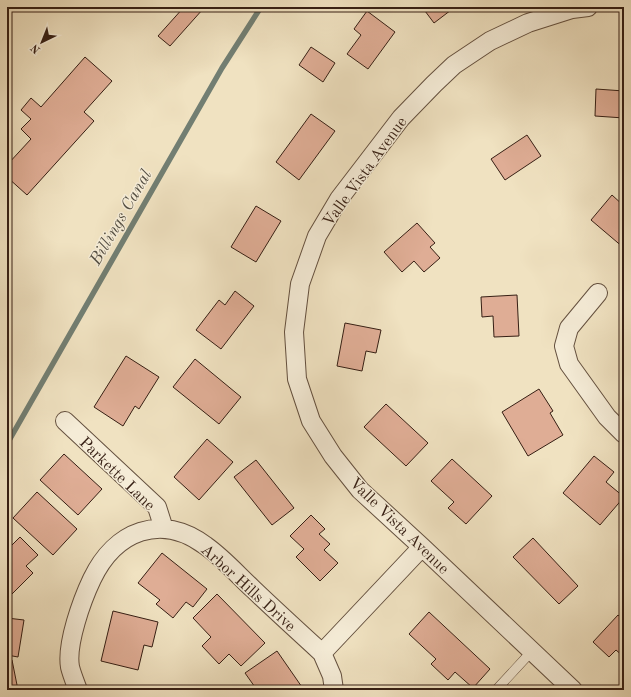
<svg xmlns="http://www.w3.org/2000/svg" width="631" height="697" font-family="'Old Standard TT',serif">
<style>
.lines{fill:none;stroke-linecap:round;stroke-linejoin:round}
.stream{stroke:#727e72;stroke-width:5.5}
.building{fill:#dfad95;stroke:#361f14}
.service-casing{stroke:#64503f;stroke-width:10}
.minor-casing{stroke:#64503f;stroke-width:20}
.service{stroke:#f5ecd7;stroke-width:9}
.minor{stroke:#f5ecd7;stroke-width:18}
.labels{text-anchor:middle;stroke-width:3;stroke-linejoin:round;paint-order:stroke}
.street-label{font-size:16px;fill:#361f14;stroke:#f5ecd7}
.water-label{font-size:17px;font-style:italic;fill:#544f43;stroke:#f5ecd7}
</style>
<rect width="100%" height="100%" fill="#f0e2c1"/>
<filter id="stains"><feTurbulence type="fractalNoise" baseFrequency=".005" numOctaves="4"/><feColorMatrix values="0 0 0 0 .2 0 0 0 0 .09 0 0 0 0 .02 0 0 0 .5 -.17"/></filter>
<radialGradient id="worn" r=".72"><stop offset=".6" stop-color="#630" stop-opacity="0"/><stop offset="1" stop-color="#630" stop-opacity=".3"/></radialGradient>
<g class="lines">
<path class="stream" d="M7,444L222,68L261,7"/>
</g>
<path class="building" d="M184,7H200L203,9L170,46L158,36Z
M422,7H455L434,23Z
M367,11L395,32L368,69L347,54L361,35L354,29Z
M311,47L335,63L323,82L299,65Z
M85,57L112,81L84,112L94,121L27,195L7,177V165L31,139L21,129L31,119L21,110L31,98L41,107Z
M596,89L624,91V118L595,116Z
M311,114L335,131L299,180L276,162Z
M527,135L541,156L505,180L491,159Z
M612,195L624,206V248L591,220Z
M256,206L281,221L256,262L231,247Z
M417,223L435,243L430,247L440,258L424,272L414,261L402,272L384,252Z
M235,291L254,306L221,349L196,330L219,300L225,305Z
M517,295L519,336L494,337L493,316L482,317L481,297Z
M345,323L381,330L376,353L366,351L362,371L337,366Z
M126,356L159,377L139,409L135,406L123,426L94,407Z
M195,359L241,397L219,424L173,387Z
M539,389L553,411L550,413L563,435L528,456L502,412Z
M386,404L428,443L406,466L364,427Z
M207,439L233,462L199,500L174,477Z
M64,454L102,489L78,515L40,480Z
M594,456L614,472L606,482L624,497L600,525L563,493Z
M452,459L492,496L466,524L448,508L454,502L431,481Z
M256,460L294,508L272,525L234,477Z
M37,492L77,529L53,555L13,518Z
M311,515L325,529L319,534L330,544L324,550L338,563L320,581L296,557L304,549L290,536Z
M20,537L38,555L26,566L33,573L8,598L7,597V545L10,547Z
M533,538L578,586L559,604L513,557Z
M162,553L207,589L193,607L186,602L173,618L156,604L160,600L138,583Z
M217,594L265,643L241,666L229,654L219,664L202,646L211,637L193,618Z
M113,611L158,622L152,647L144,645L138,670L101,661Z
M429,612L490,669L473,688L455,672L448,680L431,664L436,659L409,634Z
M618,615L624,620V657L616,650L609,657L593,642Z
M7,618L24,620L18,657L7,655Z
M277,651L304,690H257L245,673Z
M12,660L18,690H7V661Z"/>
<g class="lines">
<g class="service-casing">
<path id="service" d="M496,690L532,651"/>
</g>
<g class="minor-casing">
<path id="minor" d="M598,293L569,328L564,346L569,364L607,417L624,434
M65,421L157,507L164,529
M322,653L422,547
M78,690C75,682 72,675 70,667C66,644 82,600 92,579C115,531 161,512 206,546C223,558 238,575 253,589C276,611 299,632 322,653L332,676L334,690
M573,690L422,547L360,490L333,456L311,421L297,379L294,332L300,284L317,236L339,199L401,118L434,84L454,65L490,41L528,23L572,9L588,7"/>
</g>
<use href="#service" class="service"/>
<use href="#minor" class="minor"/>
</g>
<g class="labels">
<g class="street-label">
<text transform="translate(364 171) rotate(-54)" y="6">Valle Vista Avenue</text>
<text transform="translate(118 473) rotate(44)" y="6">Parkette Lane</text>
<text transform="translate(400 525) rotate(44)" y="6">Valle Vista Avenue</text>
<text transform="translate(249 587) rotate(42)" y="6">Arbor Hills Drive</text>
</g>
<g class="water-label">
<text transform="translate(120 217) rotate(-60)" y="6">Billings Canal</text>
</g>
</g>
<rect width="631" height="697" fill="none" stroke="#f0e2c1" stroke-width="24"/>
<rect x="8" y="8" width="615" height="681" fill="none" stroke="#361f14" stroke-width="2"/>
<rect x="12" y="12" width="607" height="673" fill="none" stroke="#361f14"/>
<g transform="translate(42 42) rotate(223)" stroke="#f5ecd7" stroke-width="3" paint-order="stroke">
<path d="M0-3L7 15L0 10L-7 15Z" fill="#361f14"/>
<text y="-6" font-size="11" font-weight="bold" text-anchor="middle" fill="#361f14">N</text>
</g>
<rect width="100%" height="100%" filter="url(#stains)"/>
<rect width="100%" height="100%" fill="url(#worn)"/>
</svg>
